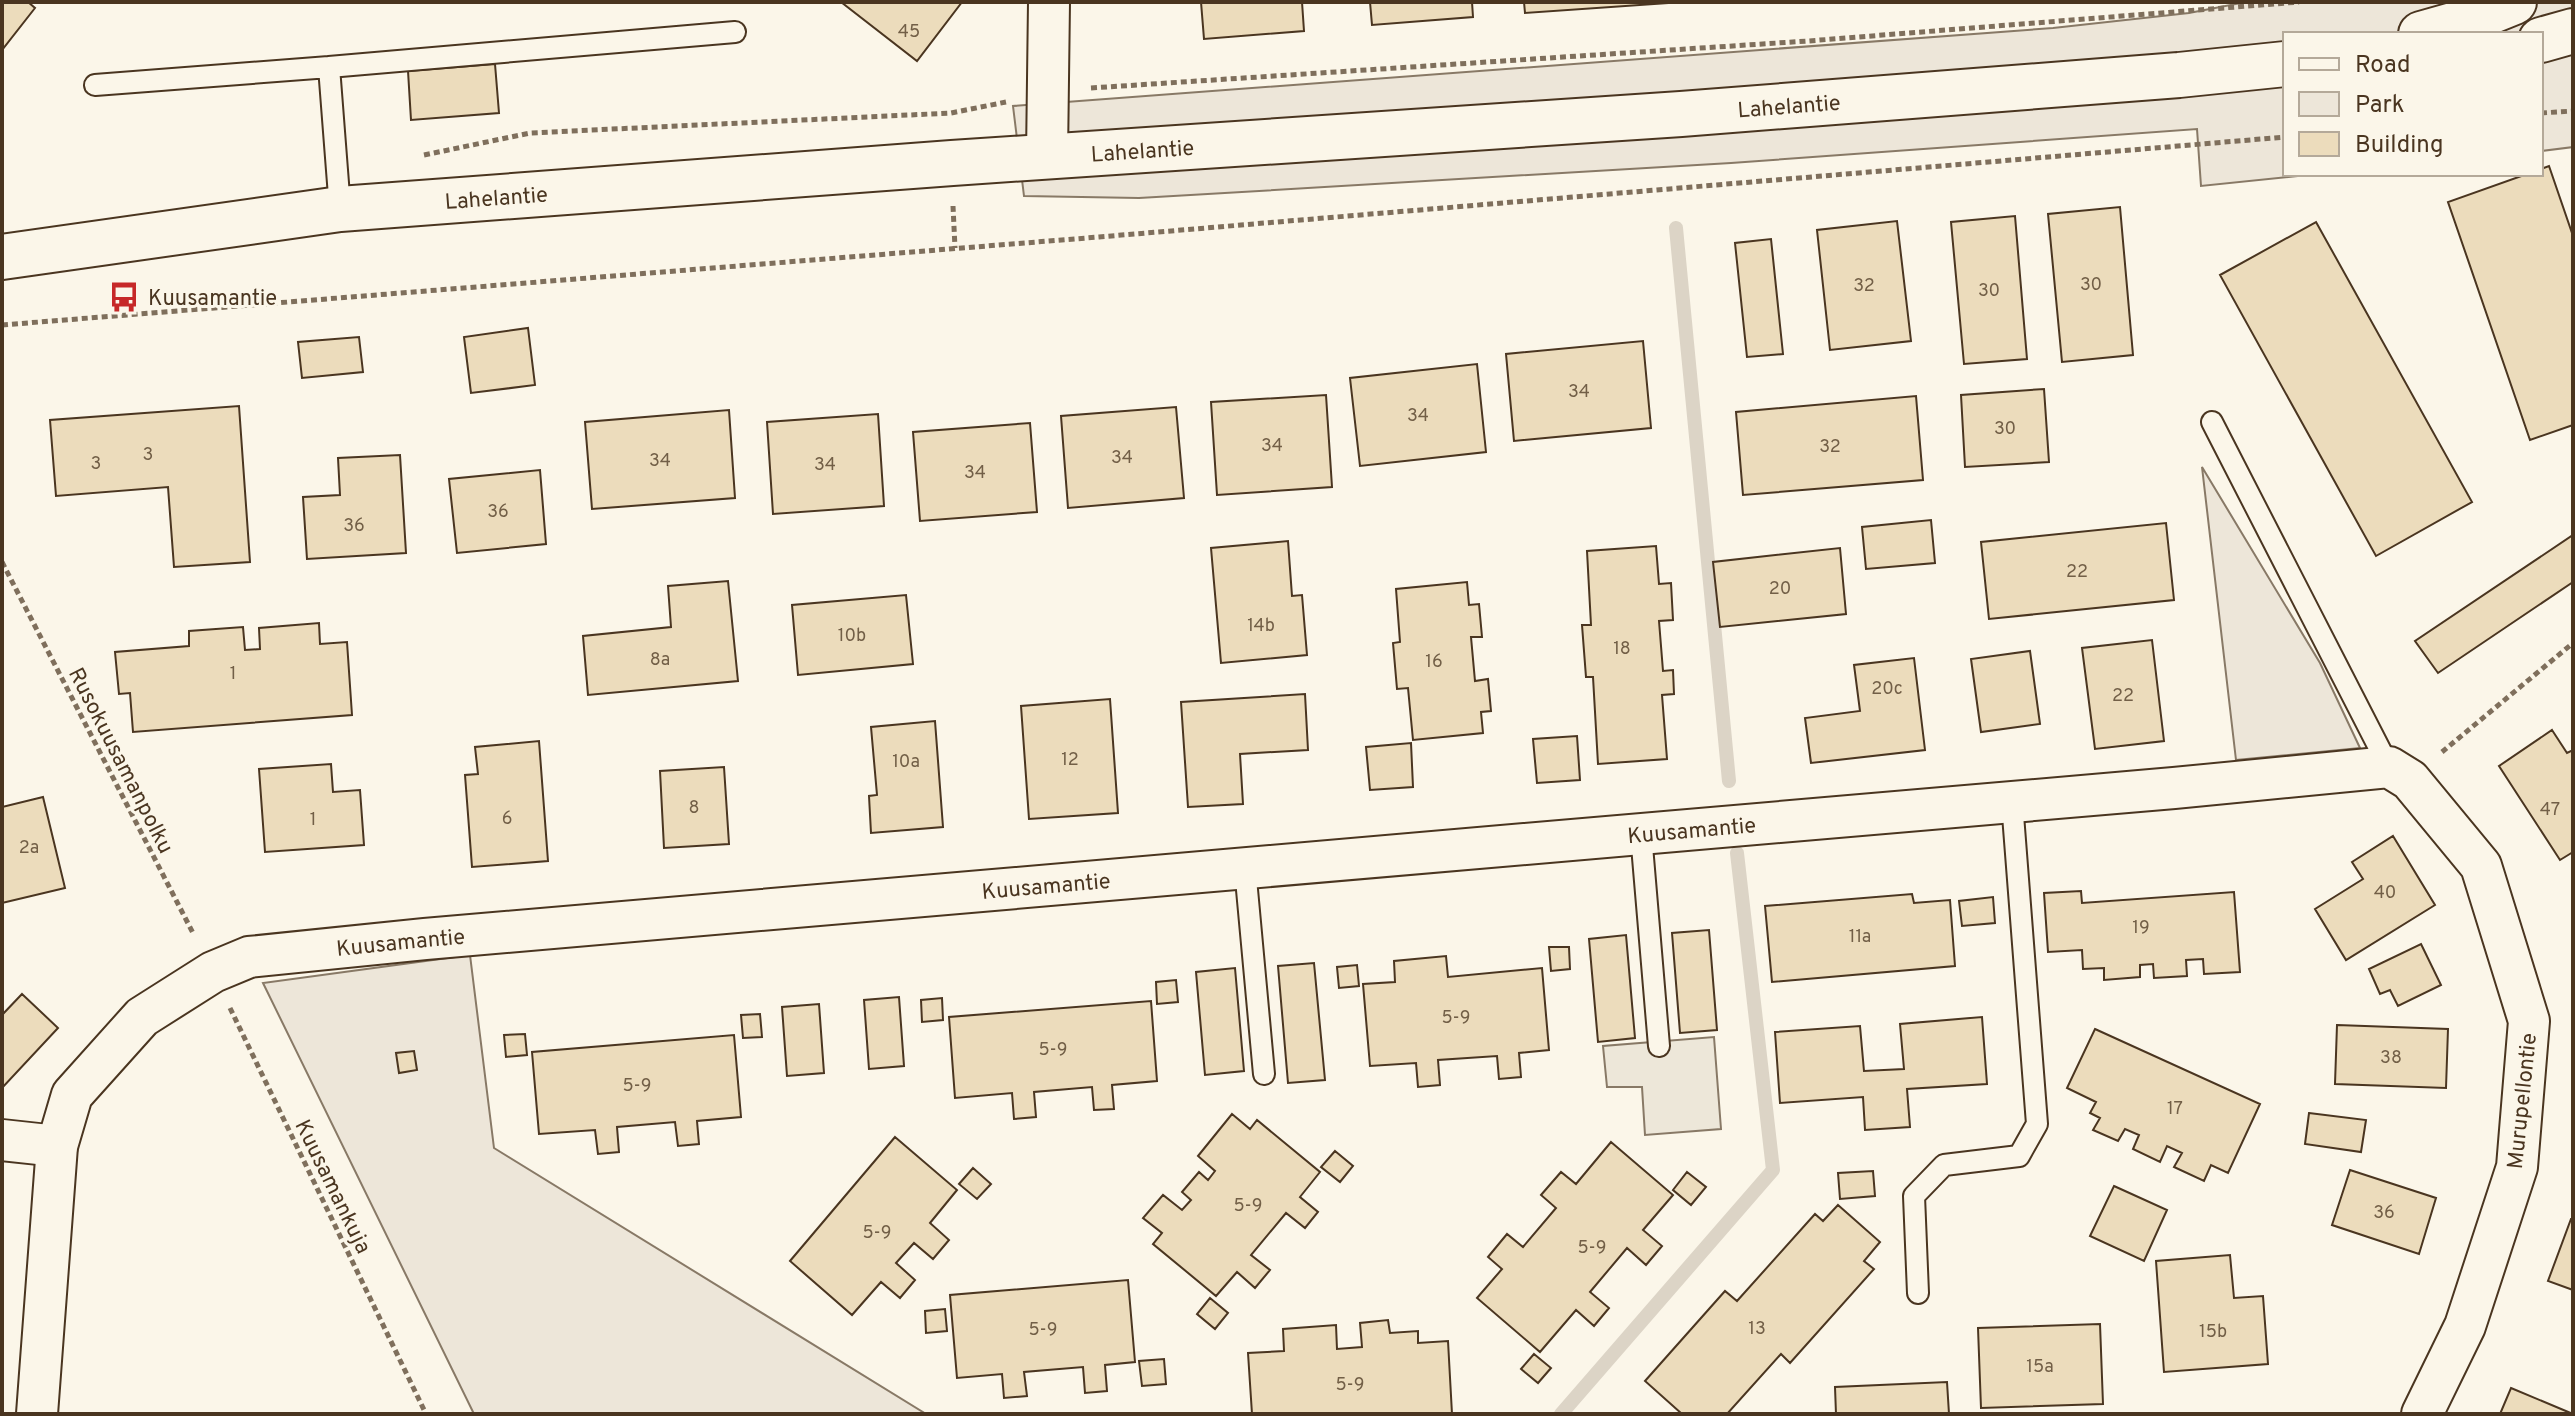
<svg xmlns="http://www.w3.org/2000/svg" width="2575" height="1416" font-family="Overpass,sans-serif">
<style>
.green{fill:#ede6d9;stroke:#887966;stroke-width:2}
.parking{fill:#ede7d9;stroke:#887966;stroke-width:2}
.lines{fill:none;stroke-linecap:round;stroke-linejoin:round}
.stream{stroke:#dcd4c6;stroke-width:14}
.building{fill:#ecdcbc;stroke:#4a3520;stroke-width:2}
.service-casing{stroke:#4a3520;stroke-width:24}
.minor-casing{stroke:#4a3520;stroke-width:44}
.secondary-casing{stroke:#4a3520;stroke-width:48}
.path{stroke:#7f6f5c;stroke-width:5;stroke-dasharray:6 4;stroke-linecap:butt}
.service{stroke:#fbf6e9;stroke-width:20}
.minor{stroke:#fbf6e9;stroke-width:40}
.secondary{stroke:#fbf6e9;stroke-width:44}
.labels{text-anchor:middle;stroke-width:6;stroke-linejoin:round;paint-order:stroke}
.number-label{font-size:18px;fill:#725f47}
.street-label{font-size:22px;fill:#4a3520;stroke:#fbf6e9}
.poi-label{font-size:22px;fill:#4a3520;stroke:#fbf6e9;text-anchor:start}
</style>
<rect width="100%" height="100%" fill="#fbf6e9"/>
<path class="green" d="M2246,2H2573V147L2541,151V34H2285V174H2317L2201,186L2197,129L1731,163L1139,198L1024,196L1013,106L2053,28L2189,13Z
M2202,467L2320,663L2360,748L2236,760Z
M470,955L494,1148L926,1414H474L263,983Z"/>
<path class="parking" d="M1714,1037L1721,1129L1645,1135L1642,1087H1607L1603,1046Z"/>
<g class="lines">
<path class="stream" d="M1676,228L1729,781
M1561,1414L1773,1170L1737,853"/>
</g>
<path class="building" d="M2,2H28L35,8L2,50Z
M841,2H962L917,61Z
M1201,2H1302L1304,31L1204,39Z
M1370,2H1472L1473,17L1372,25Z
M1524,2H1683L1525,13Z
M495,64L499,113L411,120L408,71Z
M2549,166L2573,236V425L2530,440L2448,202L2527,174H2541V169Z
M2120,207L2133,355L2062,362L2048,214Z
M2015,216L2027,359L1964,364L1951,222Z
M1897,221L1911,341L1830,350L1817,230Z
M2316,222L2472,502L2376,556L2220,275Z
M1771,239L1783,354L1747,357L1735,243Z
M528,328L535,385L471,393L464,337Z
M359,337L363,372L302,378L298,342Z
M1643,341L1651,428L1514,441L1506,354Z
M1477,364L1486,452L1360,466L1350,378Z
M2044,389L2049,462L1965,467L1961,395Z
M1326,395L1332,487L1217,495L1211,402Z
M1916,396L1923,480L1743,495L1736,412Z
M239,406L250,562L174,567L168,487L56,496L50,420Z
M1176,407L1184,498L1068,508L1061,416Z
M729,410L735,498L592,509L585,422Z
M878,414L884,506L773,514L767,422Z
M1030,423L1037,512L920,521L913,432Z
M400,455L406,553L307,559L303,497L340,495L338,458Z
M540,470L546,544L457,553L449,479Z
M1931,520L1935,563L1866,569L1862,527Z
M2166,523L2174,600L1989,619L1981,542Z
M2573,535V582L2438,673L2415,641Z
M1288,541L1292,596L1302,595L1307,655L1221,663L1211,548Z
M1656,546L1659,584L1671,583L1673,620L1659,621L1663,671L1673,670L1674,694L1662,695L1667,759L1598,764L1593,677H1586L1582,625H1591L1587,551Z
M1840,548L1846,614L1720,627L1713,562Z
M728,581L738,681L588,695L583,636L671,627L668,586Z
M1467,582L1469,605L1479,604L1482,637H1471L1475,681L1488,679L1491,711L1481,712L1483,733L1413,740L1408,688L1397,689L1393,643L1400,642L1396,589Z
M906,595L913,664L798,675L792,605Z
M319,623L320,644L347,642L352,715L133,732L130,693L119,694L115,652L189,646V631L243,627L245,650L260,649L259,628Z
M2152,640L2164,741L2095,749L2082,648Z
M2030,651L2040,724L1981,732L1971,659Z
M1914,658L1925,750L1811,763L1805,718L1860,711L1854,665Z
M1305,694L1308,750L1240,754L1243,804L1188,807L1181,702Z
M1110,699L1118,813L1029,819L1021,706Z
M935,721L943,827L871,833L869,796L877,795L871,727Z
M2552,730L2567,753L2573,750V852L2560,860L2499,766Z
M1577,736L1580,780L1537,783L1533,739Z
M539,741L548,861L472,867L465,775L478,774L475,747Z
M1411,743L1413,787L1370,790L1366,747Z
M331,764L333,792L360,790L364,845L265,852L259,769Z
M724,767L729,844L664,848L660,771Z
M43,797L65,888L2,903V807Z
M2393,836L2435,905L2346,960L2315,909L2363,879L2352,862Z
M2081,891L2082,903L2234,892L2240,972L2204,974L2203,959L2186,960L2187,976L2154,978L2153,964L2140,965V977L2104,980V968L2083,969L2082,950L2048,952L2044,893Z
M1912,894L1914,903L1950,900L1955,966L1772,982L1765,906Z
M1993,897L1995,923L1962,926L1959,901Z
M1709,930L1717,1030L1680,1033L1672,933Z
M1626,935L1635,1038L1598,1042L1589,939Z
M2421,944L2441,985L2398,1006L2390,990L2380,994L2369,969Z
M1549,947H1569L1570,969L1551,971Z
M1446,956L1448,977L1542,968L1549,1050L1519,1053L1521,1077L1499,1079L1497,1056L1438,1060L1440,1085L1418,1087L1416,1063L1370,1066L1363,984L1395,982L1394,961Z
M1314,963L1325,1080L1288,1083L1278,966Z
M1357,965L1359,986L1339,988L1337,967Z
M1235,968L1244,1071L1205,1075L1196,972Z
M1176,980L1178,1002L1157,1004L1156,982Z
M22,994L58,1028L2,1088V1015Z
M899,997L904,1066L869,1069L864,1000Z
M942,998L943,1020L922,1022L921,1000Z
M1151,1001L1157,1081L1112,1085L1114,1109L1094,1110L1092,1087L1034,1092L1036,1117L1014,1119L1012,1093L955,1098L949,1017Z
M819,1004L824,1073L787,1076L782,1007Z
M760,1014L762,1037L743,1038L741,1015Z
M1982,1017L1987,1084L1907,1089L1910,1127L1865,1130L1863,1097L1780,1103L1775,1032L1860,1026L1864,1071L1904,1069L1900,1024Z
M2337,1025L2448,1029L2446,1088L2335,1084Z
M2095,1029L2260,1104L2228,1173L2211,1165L2204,1181L2174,1167L2182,1153L2167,1146L2160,1162L2133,1149L2139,1135L2125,1129L2118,1141L2093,1130L2100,1118L2090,1113L2096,1102L2067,1088Z
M525,1034L527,1055L506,1057L504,1035Z
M734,1035L741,1117L697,1121L699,1144L678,1146L675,1122L617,1127L619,1152L598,1154L595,1130L539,1134L532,1052Z
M414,1051L417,1070L399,1073L396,1053Z
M2309,1113L2366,1120L2361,1152L2305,1144Z
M1232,1114L1250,1129L1257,1120L1320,1172L1300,1197L1318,1212L1305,1228L1286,1213L1251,1255L1270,1270L1255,1288L1237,1272L1216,1296L1153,1244L1162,1233L1143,1218L1163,1195L1182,1210L1191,1200L1182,1192L1199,1172L1208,1180L1215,1171L1198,1156Z
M895,1137L957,1190L930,1223L949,1240L933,1259L914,1243L896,1263L915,1280L900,1298L881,1282L852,1315L790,1261Z
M1611,1142L1673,1195L1643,1230L1662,1246L1646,1265L1627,1248L1590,1292L1609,1308L1594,1326L1576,1310L1540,1352L1477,1298L1502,1269L1488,1257L1507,1234L1523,1247L1556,1208L1541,1195L1561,1172L1576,1184Z
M1335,1151L1353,1166L1340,1182L1321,1167Z
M973,1168L991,1184L977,1199L959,1184Z
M2350,1170L2436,1198L2419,1254L2332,1225Z
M1873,1171L1875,1196L1840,1199L1838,1173Z
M1687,1172L1706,1187L1691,1205L1673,1190Z
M2114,1186L2167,1210L2144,1261L2090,1236Z
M1838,1205L1880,1242L1864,1261L1874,1269L1790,1363L1781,1354L1727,1414H1682L1645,1381L1725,1291L1737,1301L1815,1214L1823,1221Z
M2571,1219H2573V1290L2548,1281Z
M2230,1255L2234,1298L2263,1296L2268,1364L2164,1372L2156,1261Z
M1128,1280L1135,1362L1105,1365L1107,1391L1085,1393L1083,1367L1024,1372L1027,1396L1004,1398L1002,1374L957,1378L950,1295Z
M1210,1298L1228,1313L1215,1329L1197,1314Z
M945,1309L947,1331L926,1333L925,1311Z
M1388,1320L1390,1333L1418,1331V1343L1448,1341L1452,1414H1252L1248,1353L1284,1351L1283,1329L1336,1325L1337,1349L1362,1347L1360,1323Z
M2100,1324L2103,1404L1981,1408L1978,1328Z
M1534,1354L1551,1368L1538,1383L1521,1369Z
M1164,1359L1166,1384L1142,1386L1139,1361Z
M1947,1382L1949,1414H1836L1835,1387Z
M2511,1388L2573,1414H2500Z"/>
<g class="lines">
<g class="service-casing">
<path id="service" d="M329,67L735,32
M95,85L329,67L340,209
M2212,422L2389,767
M1641,834L1659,1046
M1245,868L1264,1074
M1918,1293L1914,1196L1944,1165L2019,1156L2037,1124L2012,802"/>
</g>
<g class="minor-casing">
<g id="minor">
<path d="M1047,156L1049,2"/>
<path d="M2,1140L57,1146"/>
<path id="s1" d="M37,1414L57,1146L72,1095L142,1017L213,972L249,957L425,939L2174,788L2389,767L2410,780L2481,866L2529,1021L2517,1167L2465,1326L2422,1414"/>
</g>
</g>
<g class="secondary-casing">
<g id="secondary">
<path d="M2421,34L2467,21L2514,2"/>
<path d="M2541,40L2573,31"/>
<path id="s2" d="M2,257L340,209L952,163L1681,114L2179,75L2285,64"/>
</g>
</g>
<path class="path" d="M1091,88L1808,41L2299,2
M2541,113L2573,111
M424,155L530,133L951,113L1006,102
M953,206L955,248
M2,325L1099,237L2285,137
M2,562L194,935
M2442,752L2573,643
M230,1008L426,1414"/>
<use href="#service" class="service"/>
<use href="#minor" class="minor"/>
<use href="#secondary" class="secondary"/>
</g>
<defs>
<g id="bus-bare" transform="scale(2.4)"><path d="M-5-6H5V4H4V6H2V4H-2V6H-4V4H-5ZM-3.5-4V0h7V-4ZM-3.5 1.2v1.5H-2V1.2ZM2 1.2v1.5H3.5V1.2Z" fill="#c62828" stroke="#fbf6e9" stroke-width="2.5" paint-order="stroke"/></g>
</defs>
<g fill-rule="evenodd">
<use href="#bus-bare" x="124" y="297"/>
</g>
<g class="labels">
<g class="number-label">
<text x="909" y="37">45</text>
<text x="2091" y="290">30</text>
<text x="1864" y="291">32</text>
<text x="1989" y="296">30</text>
<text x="1579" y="397">34</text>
<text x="1418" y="421">34</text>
<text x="2005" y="434">30</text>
<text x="1272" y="451">34</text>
<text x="1830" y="452">32</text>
<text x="148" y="460">3</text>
<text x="1122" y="463">34</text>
<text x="660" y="466">34</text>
<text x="96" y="469">3</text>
<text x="825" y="470">34</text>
<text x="975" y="478">34</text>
<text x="498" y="517">36</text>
<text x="354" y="531">36</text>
<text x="2077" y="577">22</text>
<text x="1780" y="594">20</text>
<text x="1261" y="631">14b</text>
<text x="852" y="641">10b</text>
<text x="1622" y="654">18</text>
<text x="660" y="665">8a</text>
<text x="1434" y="667">16</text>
<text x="233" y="679">1</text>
<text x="1887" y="694">20c</text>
<text x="2123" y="701">22</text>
<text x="1070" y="765">12</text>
<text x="906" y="767">10a</text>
<text x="694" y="813">8</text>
<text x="2550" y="815">47</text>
<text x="507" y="824">6</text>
<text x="313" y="825">1</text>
<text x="29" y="853">2a</text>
<text x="2385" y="898">40</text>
<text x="2141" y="933">19</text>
<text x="1860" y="942">11a</text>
<text x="1456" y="1023">5-9</text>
<text x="1053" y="1055">5-9</text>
<text x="2391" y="1063">38</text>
<text x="637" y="1091">5-9</text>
<text x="2175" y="1114">17</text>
<text x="1248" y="1211">5-9</text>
<text x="2384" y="1218">36</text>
<text x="877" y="1238">5-9</text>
<text x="1592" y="1253">5-9</text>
<text x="1757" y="1334">13</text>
<text x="1043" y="1335">5-9</text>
<text x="2213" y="1337">15b</text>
<text x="2040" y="1372">15a</text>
<text x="1350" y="1390">5-9</text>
</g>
<g class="street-label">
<text dy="8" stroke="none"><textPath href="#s2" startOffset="1794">Lahelantie</textPath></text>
<text dy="8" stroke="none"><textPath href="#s2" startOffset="1146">Lahelantie</textPath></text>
<text dy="8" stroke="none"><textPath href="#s2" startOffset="498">Lahelantie</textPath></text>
<text transform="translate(122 760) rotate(63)" y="8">Rusokuusamanpolku</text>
<text dy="8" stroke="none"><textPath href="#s1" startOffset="1998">Kuusamantie</textPath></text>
<text dy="8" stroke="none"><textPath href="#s1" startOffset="1350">Kuusamantie</textPath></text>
<text dy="8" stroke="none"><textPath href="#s1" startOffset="702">Kuusamantie</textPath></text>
<text transform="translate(2521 1101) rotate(-84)" y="8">Murupellontie</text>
<text transform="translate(334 1186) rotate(64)" y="8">Kuusamankuja</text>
</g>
<g class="poi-label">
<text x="148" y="305">Kuusamantie</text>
</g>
</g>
<rect width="2575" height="1416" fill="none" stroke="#4a3520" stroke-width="8"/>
<rect x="2283" y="32" width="260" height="144" fill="#fbf6e9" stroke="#b4a999" stroke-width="2"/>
<rect x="2299" y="58" width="40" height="12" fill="#fbf6e9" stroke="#b4a999" stroke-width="2"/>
<text x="2355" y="72" font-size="24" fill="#4a3520">Road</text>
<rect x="2299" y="92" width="40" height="24" fill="#ede6d9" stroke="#b4a999" stroke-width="2"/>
<text x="2355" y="112" font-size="24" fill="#4a3520">Park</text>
<rect x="2299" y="132" width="40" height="24" fill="#ecdcbc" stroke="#b4a999" stroke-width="2"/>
<text x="2355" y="152" font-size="24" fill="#4a3520">Building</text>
</svg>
